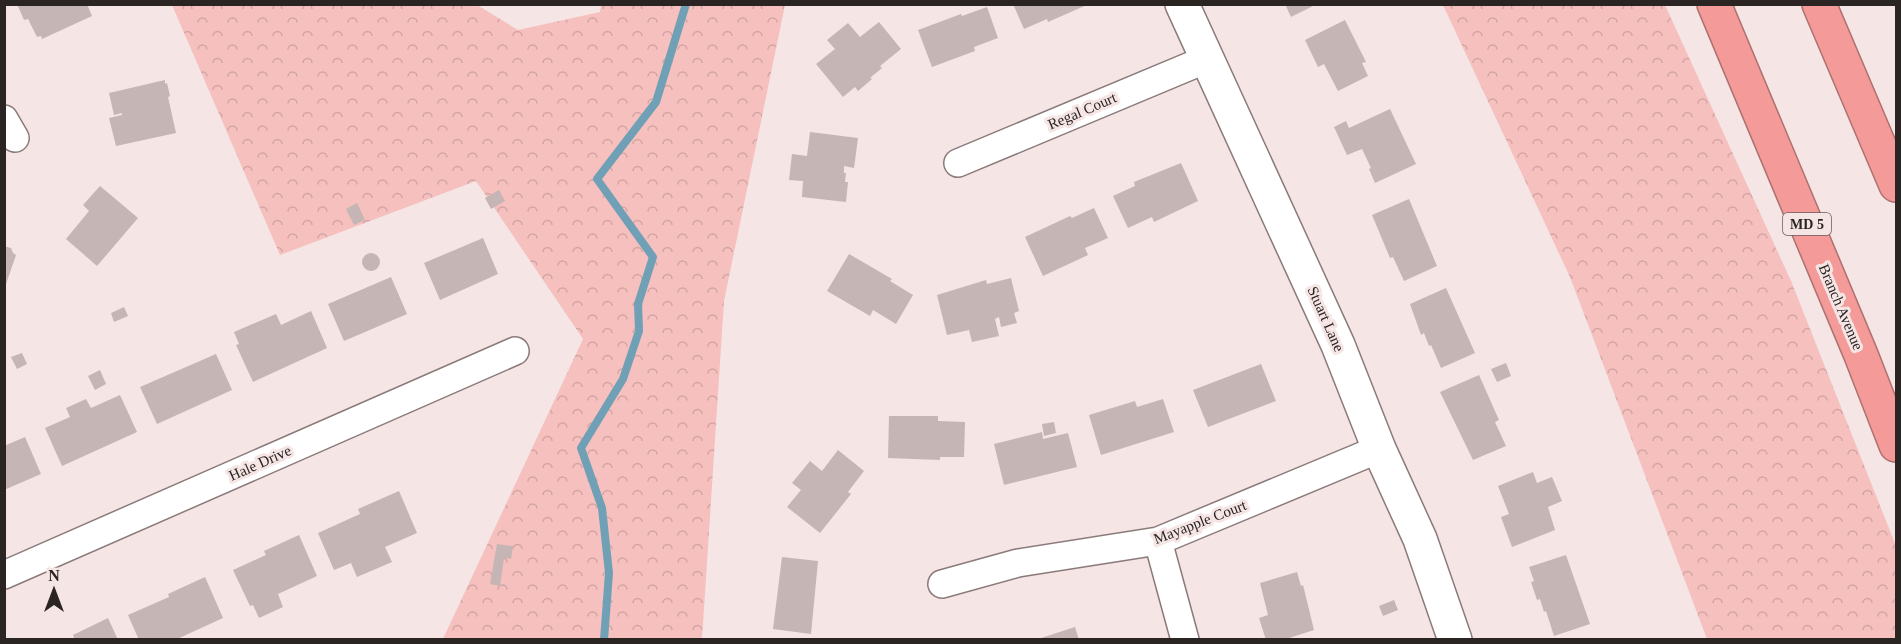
<svg xmlns="http://www.w3.org/2000/svg" width="1901" height="644" font-family="Georgia,serif">
<style>
.forest{fill:url(#forest-crowns)}
.lines{fill:none;stroke-linecap:round;stroke-linejoin:round}
.stream{stroke:#70a0b6;stroke-width:8}
.building{fill:#c5b5b4}
.minor-casing{stroke:#8a7b7a;stroke-width:30}
.tertiary-casing{stroke:#8a7b7a;stroke-width:36}
.motorway-casing{stroke:#ad7170;stroke-width:36}
.minor{stroke:#fff;stroke-width:27}
.tertiary{stroke:#fff;stroke-width:33}
.motorway{stroke:#f49b99;stroke-width:33}
.labels{text-anchor:middle;stroke-width:6;stroke-linejoin:round;paint-order:stroke}
.shield{fill:#f5e5e4;stroke:#675e5d;stroke-width:1.5}
.shield-label{font-size:14px;font-weight:bold;fill:#2a2423}
.street-label{font-size:15px;fill:#2a2423;stroke:#f5e5e4}
</style>
<defs>
<pattern id="forest-crowns" width="20" height="18" patternUnits="userSpaceOnUse" patternTransform="scale(1.5)"><rect width="20" height="18" fill="#f5c0be"/><path d="M2 6a3 3 0 1 1 6 0M12 15a3 3 0 1 1 6 0" fill="none" stroke="#d2a5a3"/></pattern>
</defs>
<rect width="100%" height="100%" fill="#f5e5e4"/>
<path class="forest" d="M172,5H477L518,30L600,12L601,5H785L724,301L702,639H443L583,339L476,181L280,255Z
M1443,5H1665L1791,281L1896,546V639H1707L1570,277Z"/>
<g class="lines">
<path class="stream" d="M604,640L609,573L602,508L581,448L623,379L639,331L638,304L653,257L597,179L656,102L686,4"/>
</g>
<path class="building" d="M17,4H87L92,16L42,39L41,36L37,37L28,19L24,20Z
M1013,4H1089L1048,22L1047,19L1024,29Z
M1285,4H1317L1291,17Z
M987,7L998,38L974,47L975,51L932,67L918,30L961,14L962,16Z
M1345,20L1366,62L1362,63L1368,76L1338,91L1324,64L1318,67L1305,40Z
M879,22L901,49L880,66L882,68L870,78L872,79L858,91L855,87L843,97L816,64L835,49L827,40L848,23L860,37Z
M165,80V84L167,83L170,96L168,97L176,133L116,146L109,118L122,115V113L114,115L109,93Z
M1390,109L1416,164L1375,183L1369,169L1371,168L1362,149L1347,155L1334,127L1346,121L1349,128Z
M810,132L858,138L854,168L844,166V173H846L845,182H848L846,202L802,197L803,181L789,180L792,154L807,156Z
M1181,163L1198,201L1154,222L1152,217L1128,228L1113,196L1135,186L1134,182Z
M100,186L138,218L97,266L66,239L89,211L83,205Z
M499,190L505,201L491,209L485,198Z
M1409,199L1437,266L1404,281L1393,257L1390,258L1372,215Z
M357,203L365,220L354,225L346,209Z
M1094,208L1108,238L1085,248L1088,255L1043,276L1025,237L1070,216L1072,218Z
M483,238L498,274L440,300L424,263Z
M4,246L11,248L13,253L16,255L5,287Z
M362 262a9 9 0 1 1 18 0a9 9 0 1 1-18 0Z
M849,254L892,279L890,281L913,295L896,324L873,310L870,316L827,291Z
M391,277L407,314L344,341L328,304Z
M1011,278L1019,311L1014,313L1017,323L1001,327L999,317L995,319L999,336L972,342L969,330L947,335L937,295L986,280L987,284Z
M1446,288L1475,353L1441,368L1431,345L1429,346L1424,333L1421,335L1410,304Z
M124,307L128,316L114,322L111,313Z
M311,311L327,348L253,382L236,345L239,344L234,332L276,314L281,325Z
M22,353L27,364L17,369L11,357Z
M216,354L232,390L157,424L140,387Z
M1506,363L1511,376L1497,382L1491,369Z
M1261,364L1276,401L1208,427L1193,390Z
M100,370L106,384L95,390L88,376Z
M1479,375L1499,420L1495,422L1506,446L1473,460L1440,392Z
M120,395L137,432L62,466L45,428L70,417L66,408L86,399L91,408Z
M1163,399L1174,432L1101,455L1089,415L1135,401L1137,407Z
M889,416H938V421L965,422L964,457H940V460L888,458Z
M1054,422L1056,433L1044,436L1042,424Z
M1042,432L1043,439L1068,433L1077,467L1004,485L994,444Z
M25,437L41,474L4,490V446Z
M838,450L864,471L848,492L851,494L820,533L787,507L801,490L792,483L810,461L822,471Z
M1533,472L1537,483L1552,477L1562,501L1548,507L1555,530L1512,547L1501,517L1509,514L1498,486Z
M399,491L417,533L385,547L392,562L357,577L351,563L334,570L318,533L360,514L358,509Z
M299,535L317,576L278,594L283,607L259,618L253,605L250,606L233,570L266,555L264,551Z
M497,544L513,546L511,559L504,558L500,586L490,584Z
M1566,555L1590,624L1554,636L1546,611L1544,612L1540,599L1537,600L1531,582L1534,581L1529,567Z
M782,557L818,561L811,634L773,629Z
M1297,572L1301,586L1303,585L1314,630L1283,640H1266L1259,618L1268,615L1260,583Z
M205,577L223,618L175,640H139L128,615L169,597L168,594Z
M1394,600L1398,610L1383,616L1379,606Z
M108,618L118,640H75L73,635Z
M1075,627L1079,640H1038V639Z"/>
<g class="lines">
<g class="minor-casing">
<path id="minor" d="M4,119L15,138
M958,163L1207,59
M1158,541L1185,640
M4,575L515,351
M942,584L1018,563L1158,541L1379,449"/>
</g>
<g class="tertiary-casing">
<path id="tertiary" d="M1182,4L1338,345L1379,449L1420,539L1455,640"/>
</g>
<g class="motorway-casing">
<path id="motorway" d="M1714,4L1861,355L1896,445
M1819,4L1896,185"/>
</g>
<use href="#minor" class="minor"/>
<use href="#tertiary" class="tertiary"/>
<use href="#motorway" class="motorway"/>
</g>
<g class="labels">
<rect class="shield" x="1783" y="213" width="48" height="22" rx="4.5"/>
<g class="shield-label">
<text x="1807" y="229">MD 5</text>
</g>
<g class="street-label">
<text transform="translate(1082 111) rotate(-23)" y="5">Regal Court</text>
<text transform="translate(1841 307) rotate(67)" y="5">Branch Avenue</text>
<text transform="translate(1326 319) rotate(66)" y="5">Stuart Lane</text>
<text transform="translate(260 463) rotate(-24)" y="5">Hale Drive</text>
<text transform="translate(1200 522) rotate(-21)" y="5">Mayapple Court</text>
</g>
</g>
<rect width="1901" height="644" fill="none" stroke="#2a2423" stroke-width="12"/>
<g transform="translate(54 590)" stroke="#f5e5e4" stroke-width="4.5" paint-order="stroke">
<path d="M0-4.5L10 22L0 15L-10 22Z" fill="#2a2423"/>
<text y="-9" font-size="16" font-weight="bold" text-anchor="middle" fill="#2a2423">N</text>
</g>
</svg>
